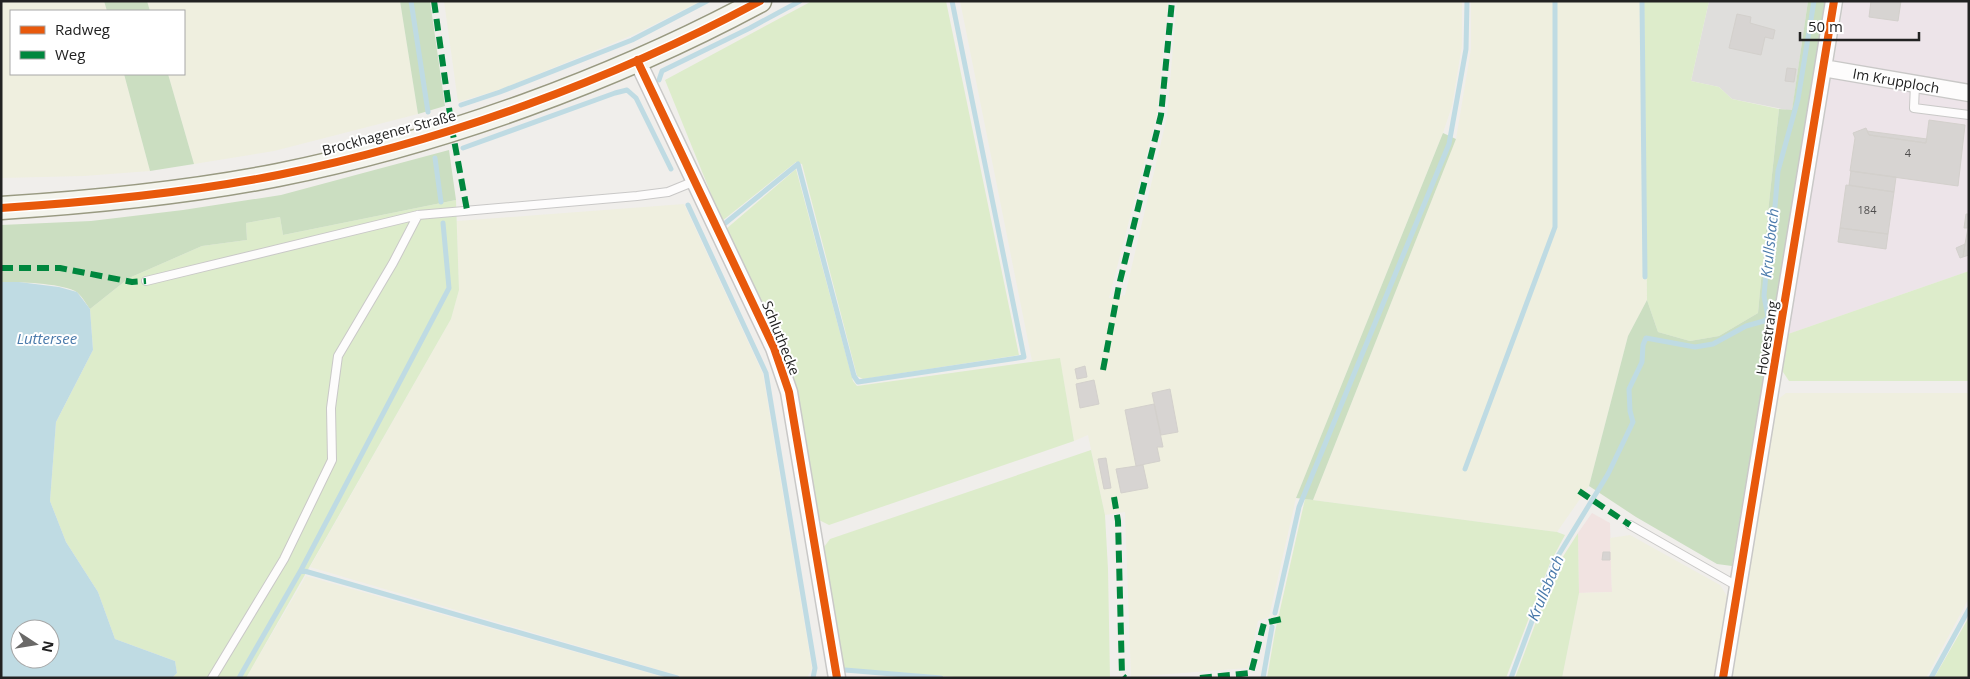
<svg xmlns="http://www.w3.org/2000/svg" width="1970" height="679" font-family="'Open Sans',sans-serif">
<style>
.residential{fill:#dfdedc}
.commercial{fill:#f1e3e1}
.industrial{fill:#ede4e9}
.farmland{fill:#efefdf}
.grass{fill:#ddeccb}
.forest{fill:#cbdec1}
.water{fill:#bfdbe3;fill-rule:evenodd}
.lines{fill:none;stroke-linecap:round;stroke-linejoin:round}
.stream{stroke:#bfdbe3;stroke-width:5}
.building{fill:#d7d4d2;stroke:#d3d0cc}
.lane-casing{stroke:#c9c8c7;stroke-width:10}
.street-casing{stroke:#c9c8c7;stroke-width:19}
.secondary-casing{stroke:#999a82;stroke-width:25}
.lane{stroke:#fdfcfc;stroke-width:8}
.street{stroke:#fdfcfc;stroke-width:16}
.secondary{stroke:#f4f4ed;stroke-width:22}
.quiet{stroke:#00873e;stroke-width:6;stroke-dasharray:12 6;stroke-linecap:butt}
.cycleway-casing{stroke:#fff;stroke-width:11}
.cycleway{stroke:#e8590c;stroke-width:8}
.labels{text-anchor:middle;stroke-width:4;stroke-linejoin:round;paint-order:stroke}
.number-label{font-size:11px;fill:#4f4e4e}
.street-label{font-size:14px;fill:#222;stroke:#fff}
.water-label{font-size:15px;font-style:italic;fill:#4a7aab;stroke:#fff}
</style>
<rect width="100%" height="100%" fill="#f0eeeb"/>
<path class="residential" d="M1709,1H1808L1792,111L1732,99L1719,87L1691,81Z"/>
<path class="commercial" d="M1592,513L1610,523L1612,592L1579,593L1578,533Z"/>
<path class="industrial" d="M1844,1H1969V271L1788,334Z"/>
<path class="farmland" d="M1,1H104L107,11H11V74H124L150,171L84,176L1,178Z
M147,1H400L418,114L274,151L194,164L168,74H184V11H150Z
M444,1H701L635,34L502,89L458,102Z
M960,1H1168L1157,114L1109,298L1125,295L1167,117L1177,1H1462V45L1452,106L1443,133L1296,498L1269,617L1258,621L1248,668L1131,677L1125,512L1105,515L1088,435L1074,441L1060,359L1032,361Z
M1471,1H1644L1647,300L1628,336L1589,486L1557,532L1313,500L1456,139L1471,49Z
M684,204L763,374L812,668L807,678H687L310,567L451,319L459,290L457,221Z
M1786,393H1969V598L1926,678H1730L1777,400Z
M1630,535L1720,585L1727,596L1714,678H1562L1579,593L1612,592L1610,538Z
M306,576L667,678H246Z"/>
<path class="grass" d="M812,1H946L1019,355L863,379L857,376L802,164L796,162L722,221L665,80Z
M1644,1H1709L1691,81L1719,87L1732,99L1779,109C1772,177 1764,245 1758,313L1719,336L1690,341L1658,332L1647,300Z
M796,169L853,381L857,386L1060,358L1074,441L829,525L817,519L795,393L726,229Z
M456,200L459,290L451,319L246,678H172L177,673L175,661L115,639L98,592L66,542L50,501L56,422L93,350L90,309L129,278L202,246L247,240L246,223L280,217L283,235Z
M1969,271V381H1789L1781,369L1788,334Z
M1091,450L1105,515L1108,569L1110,678H967L844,668L824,547L830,539Z
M1305,499L1557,532L1565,535L1550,563L1506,678H1267L1275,632Z
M1578,533L1579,593L1562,678H1515L1557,566Z
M1969,617V678H1934Z"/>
<path class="forest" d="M104,1H147L150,11H107Z
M400,1H430L445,106L418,114Z
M1808,1H1826L1732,566L1717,564L1636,517L1589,486L1628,336L1647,300L1658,332L1690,341L1719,336L1758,313C1764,245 1772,177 1779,109L1792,110Z
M124,74H168L194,164L150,171Z
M1443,133L1456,139L1313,500L1296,498Z
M449,150L456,200L283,235L280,217L246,223L247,240L202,246L129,278L90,309C86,304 81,294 75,291C58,283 20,282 1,282V225L91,221L183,210L281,195Z"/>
<path class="water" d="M1,282H19L59,287L77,292L90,309L93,350L56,422L50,501L66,542L98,592L115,639L175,661L177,673L172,678H1ZM20,629H50V659H20Z"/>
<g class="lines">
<path class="stream" d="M411,1L428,112
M1642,1L1645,277
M659,80L662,71L750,28L800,1
M461,105L500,92L632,40L707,1
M463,148L615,93L627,90L636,98L671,169
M435,158L441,202
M688,205L766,373L815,668L813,678
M723,225L798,164L854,376L858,382L1024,357L952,1
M1465,469L1555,227V1
M301,570L677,678
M1275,613L1299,507L1449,144L1466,49L1467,1
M845,670L941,678
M239,678L301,570L449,288L443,223
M1263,678L1272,627
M1511,678L1553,564L1608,474L1633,422L1630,411L1629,389L1642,362L1643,345L1646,338L1695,347L1713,344L1746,326L1764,321L1768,317L1764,296L1769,240L1775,206L1778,171L1798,99L1814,1
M1931,678L1969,609"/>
</g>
<path class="building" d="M1871,1H1901L1898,21L1869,17Z
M1737,14L1751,17L1750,23L1775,30L1773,39L1765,37L1761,55L1729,48Z
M1787,68L1796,69L1794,82L1785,81Z
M1929,120L1965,125L1958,186L1850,171L1855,138L1853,133L1866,128L1869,135L1926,143Z
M1867,131L1927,139L1926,142V143L1869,135Z
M1851,171L1896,177L1894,192L1849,185Z
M1846,185L1894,192L1888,234L1840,228Z
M1966,214H1969L1968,228H1964Z
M1969,223V255L1963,257L1965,244Z
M1840,228L1888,234L1886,249L1838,242Z
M1965,244L1963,257L1960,258L1956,248Z
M1085,366L1087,377L1077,379L1075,369Z
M1094,380L1099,404L1080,408L1076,384Z
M1170,389L1178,432L1161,435L1152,393Z
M1154,404L1163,447H1157L1160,461L1136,466L1125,410Z
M1106,458L1111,488L1104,489L1098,459Z
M1143,465L1148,488L1121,493L1116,469Z
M1603,552H1610V560H1602Z"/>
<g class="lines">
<g class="lane-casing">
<path id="lane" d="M1915,84L1914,108L1969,115
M146,281L418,215L637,196L668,192L695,181
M1630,525L1737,586
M212,678L284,559L332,460L331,408L338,356L393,263L418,215"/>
</g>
<g class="street-casing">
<path id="street" d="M637,60L774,348L789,392L837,678
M1823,68L1969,93
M1723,678L1834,1"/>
</g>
<g class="secondary-casing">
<path id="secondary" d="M1,208C94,202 187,193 278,175C442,142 613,80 760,1"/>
</g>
<use href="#lane" class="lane"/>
<use href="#street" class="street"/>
<use href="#secondary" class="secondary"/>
<path class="quiet" d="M434,1L452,129L467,210
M1,268H60L132,282L146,281
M1103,370L1119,285L1161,115L1172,1
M1579,491L1630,525
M1114,497L1118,521L1122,675L1125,678
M1200,678L1251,673L1264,623L1282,619"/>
<g class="cycleway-casing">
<path id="cycleway" d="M637,60L774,348L789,392L837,678
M1,208C94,202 187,193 278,175C442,142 613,80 760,1
M1723,678L1834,1"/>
</g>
<use href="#cycleway" class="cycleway"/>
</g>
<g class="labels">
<g class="number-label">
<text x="1908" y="157">4</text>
<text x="1867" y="214">184</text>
</g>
<g class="street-label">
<text transform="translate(1896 81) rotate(10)" y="5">Im Krupploch</text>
<text transform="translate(389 133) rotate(-15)" y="5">Brockhagener Straße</text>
<text transform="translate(781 338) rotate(68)" y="5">Schluthecke</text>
<text transform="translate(1767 338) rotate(-81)" y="5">Hovestrang</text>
</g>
<g class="water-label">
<text transform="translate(1770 243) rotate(-84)" y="5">Krullsbach</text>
<text x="47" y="344">Luttersee</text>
<text transform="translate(1546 588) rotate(-67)" y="5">Krullsbach</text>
</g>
</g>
<rect width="1970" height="679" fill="none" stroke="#222222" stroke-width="5"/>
<rect x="10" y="10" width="175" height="65" fill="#ffffff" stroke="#a7a7a7"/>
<rect x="20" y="26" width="25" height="8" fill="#e8590c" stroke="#a7a7a7"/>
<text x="55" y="35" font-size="15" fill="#222222">Radweg</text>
<rect x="20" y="51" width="25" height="8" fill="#00873e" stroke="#a7a7a7"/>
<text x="55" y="60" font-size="15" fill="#222222">Weg</text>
<g transform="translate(35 644) rotate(102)"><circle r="24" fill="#ffffff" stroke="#a7a7a7"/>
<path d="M0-4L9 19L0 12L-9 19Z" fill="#6a6968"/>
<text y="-8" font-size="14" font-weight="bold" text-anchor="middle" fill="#222222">N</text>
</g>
<path d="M1800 32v8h119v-8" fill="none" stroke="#222222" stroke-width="2.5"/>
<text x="1808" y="32" font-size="15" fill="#222222" stroke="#ffffff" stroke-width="4" paint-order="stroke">50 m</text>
</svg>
